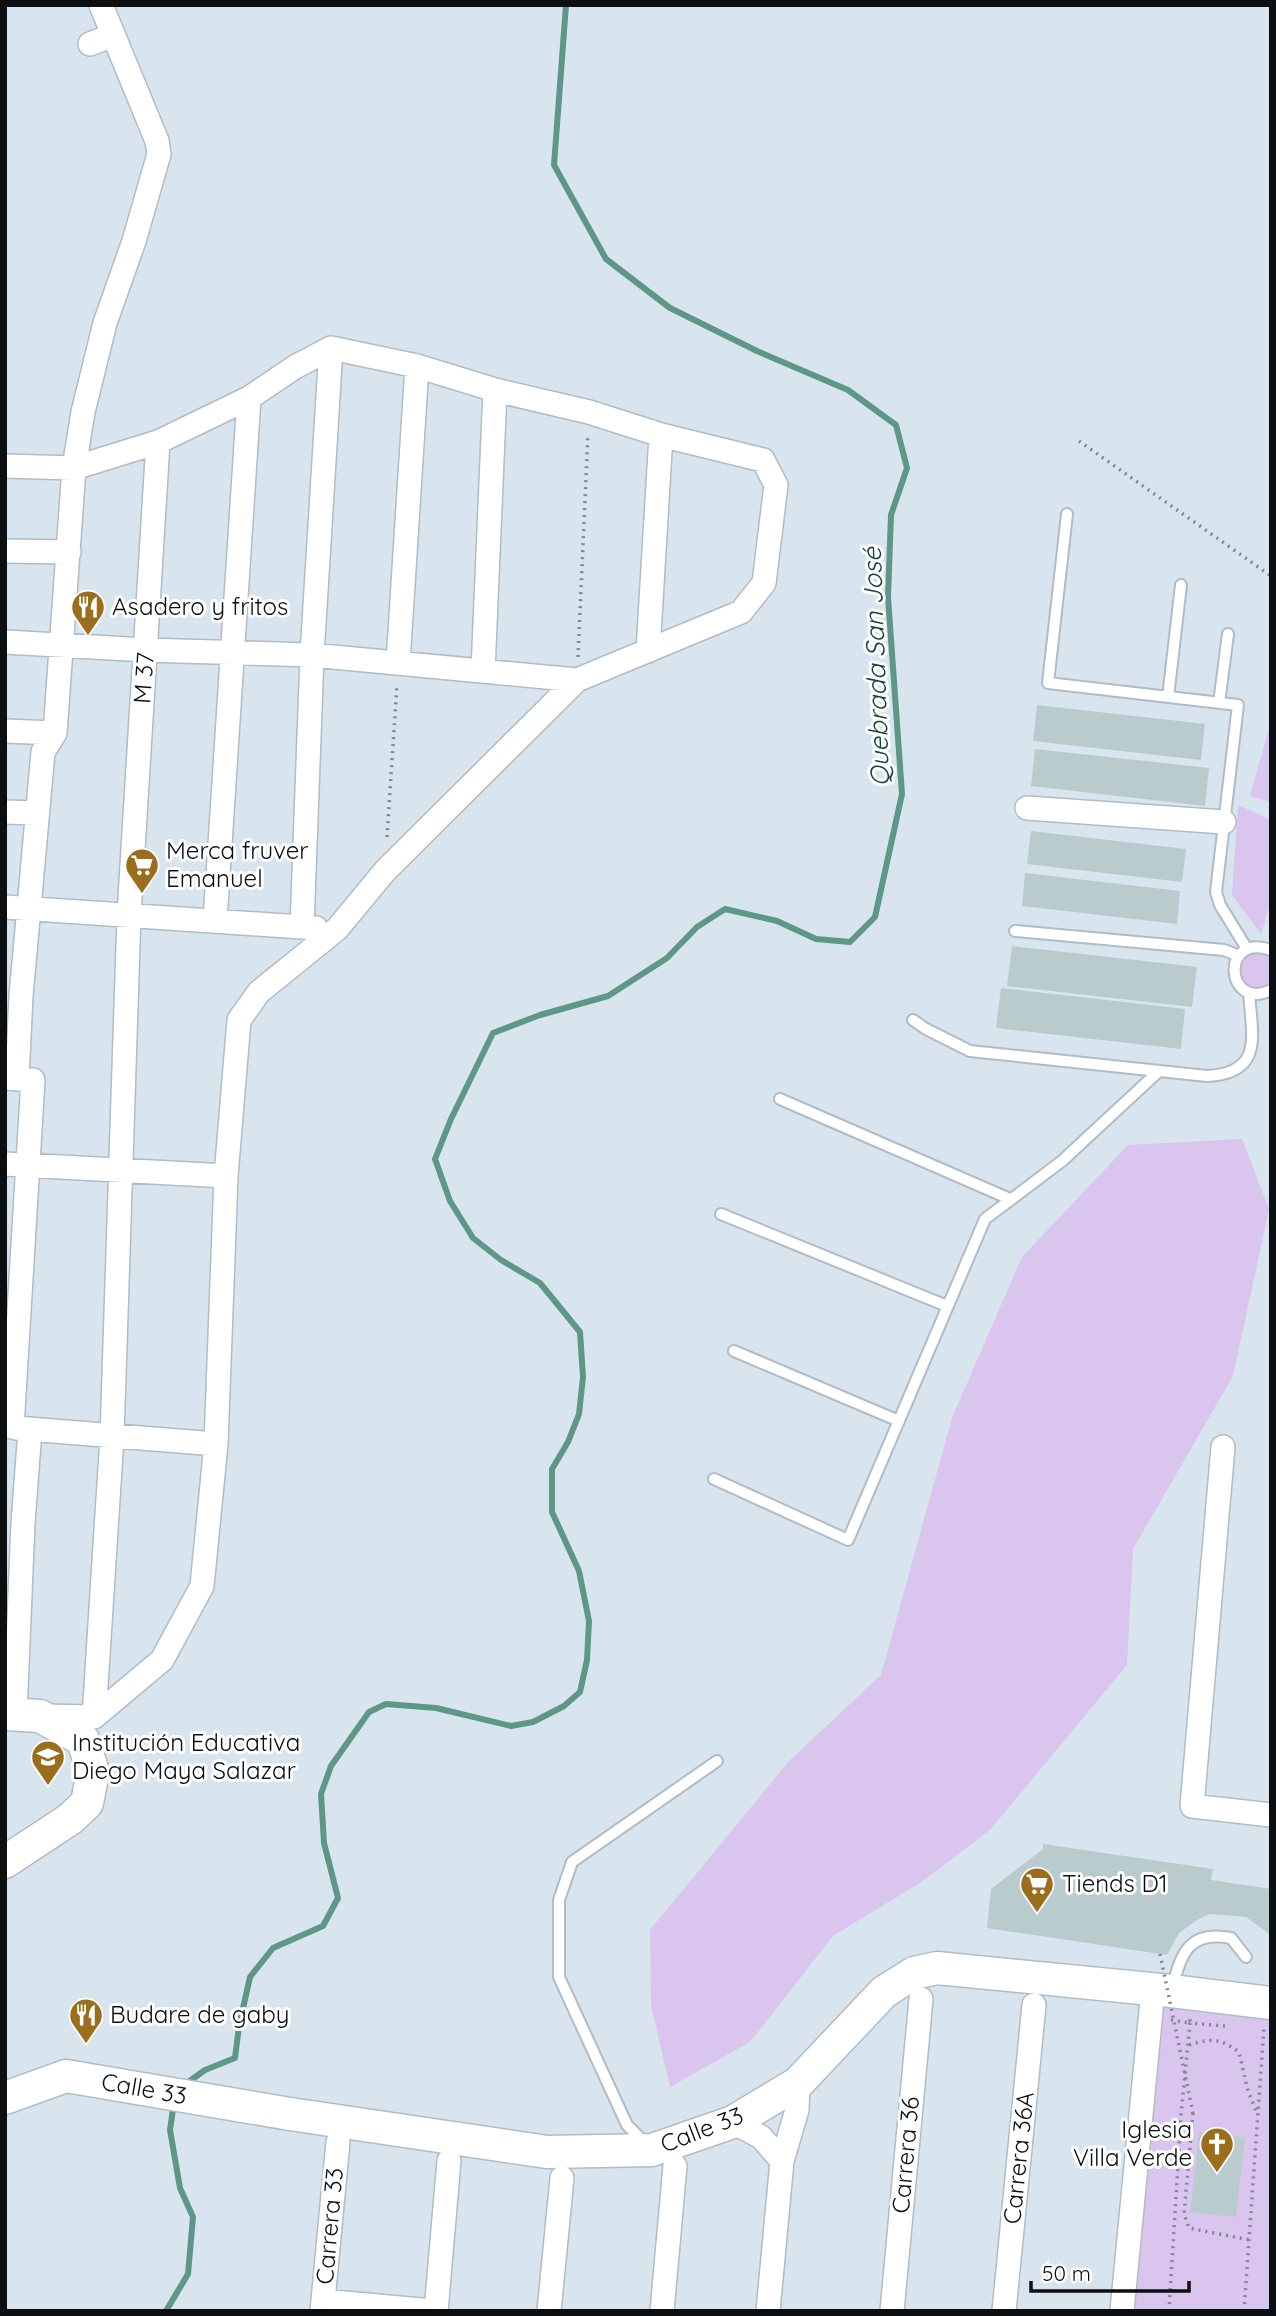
<svg xmlns="http://www.w3.org/2000/svg" width="1276" height="2316" font-family="Quicksand,sans-serif">
<style>
.green{fill:#d9c5ed;fill-rule:evenodd}
.lines{fill:none;stroke-linecap:round;stroke-linejoin:round}
.stream{stroke:#5e9788;stroke-width:6}
.building{fill:#bacbce}
.lane-casing{stroke:#b1bcc5;stroke-width:14}
.street-casing{stroke:#b1bcc5;stroke-width:26}
.secondary-casing{stroke:#b1bcc5;stroke-width:35}
.path{stroke:#808990;stroke-width:3.5;stroke-dasharray:2 5;stroke-linecap:butt}
.lane{stroke:#fff;stroke-width:10}
.street{stroke:#fff;stroke-width:23}
.secondary{stroke:#fff;stroke-width:32}
.path-bridge{stroke:#808990;stroke-width:3.5;stroke-dasharray:2 5;stroke-linecap:butt}
.labels{text-anchor:middle;stroke-width:6;stroke-linejoin:round;paint-order:stroke}
.poi-label{font-size:24px;fill:#0b0f12;stroke:#fff;text-anchor:start}
.street-label{font-size:24px;fill:#0b0f12;stroke:#fff}
.water-label{font-size:26px;font-style:italic;fill:#12453a;stroke:#fff}
</style>
<rect width="100%" height="100%" fill="#d8e4ee"/>
<path class="green" d="M1271,721V802L1250,796Z
M1238,805L1271,820V901L1261,934L1232,895Z
M1247,949L1271,950V990L1242,988L1234,963Z
M1242,1139L1269,1209L1233,1376L1133,1549L1127,1665L990,1830L923,1881L833,1936L750,2042L670,2087L651,2005L650,1930L789,1761L881,1675L952,1418L1022,1257L1128,1145Z
M1153,1990L1271,2003V2311H1122ZM1199,2132L1245,2137L1190,2211Z"/>
<g class="lines">
<path class="stream" d="M184,2085L205,2070L235,2058L239,2026L250,1977L273,1948L323,1926L338,1898L324,1843L321,1794L331,1766L369,1712L386,1704L436,1708L511,1726L533,1722L564,1706L580,1692L587,1660L589,1621L579,1571L552,1512V1469L568,1442L579,1414L583,1377L580,1332L540,1283L501,1260L473,1238L450,1201L435,1159L451,1119L493,1033L540,1015L608,996L667,958L697,927L725,909L777,921L816,939L850,942L875,917L902,794L888,597L891,515L907,468L896,425L848,390L757,351L670,308L606,259L554,165L566,5
M166,2311L188,2274L193,2217L180,2188L170,2130L174,2102"/>
</g>
<path class="building" d="M1037,705L1205,724L1201,760L1033,741Z
M1035,749L1209,768L1205,806L1031,786Z
M1031,831L1186,849L1182,882L1027,864Z
M1025,873L1180,891L1177,924L1022,906Z
M1012,946L1197,967L1192,1007L1007,986Z
M1001,988L1185,1009L1181,1049L996,1028Z
M1043,1844L1213,1869L1211,1880L1271,1889V1935L1246,1917L1209,1914L1197,1920L1179,1933L1167,1955L987,1928L991,1889L1043,1849Z
M1199,2132L1245,2137L1236,2217L1190,2212Z"/>
<g class="lines">
<g class="lane-casing">
<path id="lane" d="M1067,514L1048,683L1238,705L1216,892L1220,905L1247,949
M1168,697L1181,585
M1219,703L1228,634
M1015,931L1224,950L1239,956
M1271,950C1219,932 1226,1012 1271,990
M913,1020L926,1029L970,1051L1207,1076C1264,1073 1252,1036 1249,993
M780,1099L1010,1199
M721,1214L947,1306
M734,1351L899,1421
M714,1479L848,1540L985,1219L1062,1161L1159,1071
M1172,1989C1181,1953 1189,1930 1231,1938L1246,1957
M645,2143L627,2125L559,1977V1900L572,1862L717,1761"/>
</g>
<g class="street-casing">
<path id="street" d="M90,44L113,35
M5,466L74,468L158,442L249,398L295,367L331,348L417,366L495,390L589,412L661,435L763,460L776,485L764,583L741,612L577,680L385,871L337,929L259,992L239,1020L226,1176L216,1444L202,1586L162,1660L94,1717L44,1716
M5,551L69,552
M5,642L146,650L312,655L577,680
M648,651L661,435
M398,663L417,366
M483,671L495,390
M5,731L55,733
M1027,808L1224,822
M5,812L37,813
M5,907L316,928
M215,921L249,398
M302,927L312,655L331,348
M5,1078L33,1080L12,1427
M17,1078L21,996L43,752L55,733L74,468L83,412L105,323L134,241L159,154L157,141L101,5
M5,1164L226,1176
M16,1428L216,1444
M1223,1447L1192,1806L1271,1815
M15,1714L23,1523L30,1430
M94,1717L112,1437L129,914L158,442
M733,2122L761,2137L782,2161
M323,2301L432,2311
M322,2311L338,2142
M436,2311L449,2161
M549,2311L562,2178
M662,2311L675,2166
M768,2311L782,2161L797,2110L798,2083
M892,2311L921,1999
M1004,2311L1034,2005
M1122,2311L1153,1990"/>
</g>
<g class="secondary-casing">
<path id="secondary" d="M5,1714L40,1716L83,1740L93,1772L87,1803L70,1819L5,1862
M5,2098L66,2076L290,2114L547,2152L652,2150L733,2122L798,2083L884,1992L914,1973L937,1968L1171,1991L1271,2003"/>
</g>
<path class="path" d="M1079,441L1271,576
M578,657L588,434
M387,837L397,684
M1171,2020L1190,2023V2018
M1189,2045C1212,2038 1219,2038 1239,2052L1248,2091L1257,2113
M1193,2113L1184,2214L1189,2228L1250,2240
M1169,2311L1181,2115L1190,2023L1225,2026
M1244,2311L1264,2028"/>
<use href="#lane" class="lane"/>
<use href="#street" class="street"/>
<use href="#secondary" class="secondary"/>
<path class="path-bridge" d="M1160,1954L1193,2113"/>
</g>
<defs>
<g id="restaurant-pin" transform="scale(1.75)"><path d="M0 17L-7.5 6A9.5 9.5 0 1 1 7.5 6Z" fill="#9b6e1d" stroke="#fff"/><path d="M-5-6h1v4h1v-4h1v4h1v-4h1v5L-1.5 .5V6h-2V.5L-5-1ZM5-6V6H3V1.5H1.5Q1.5-4 5-6Z" fill="#fff"/></g>
<g id="supermarket-pin" transform="scale(1.75)"><path d="M0 17L-7.5 6A9.5 9.5 0 1 1 7.5 6Z" fill="#9b6e1d" stroke="#fff"/><path d="M-6-5.5h2.5l.6 2H6L4.5 2H-2.5L-4.4-4H-6ZM-1.5 3.2a1.3 1.3 0 1 0 .1 0ZM3 3.2a1.3 1.3 0 1 0 .1 0Z" fill="#fff"/></g>
<g id="school-pin" transform="scale(1.75)"><path d="M0 17L-7.5 6A9.5 9.5 0 1 1 7.5 6Z" fill="#9b6e1d" stroke="#fff"/><path d="M0-5L7-2L0 1L-7-2ZM-4 1L0 2.5L4 1V4Q0 6-4 4Z" fill="#fff"/></g>
<g id="church-pin" transform="scale(1.75)"><path d="M0 17L-7.5 6A9.5 9.5 0 1 1 7.5 6Z" fill="#9b6e1d" stroke="#fff"/><path d="M-1.2-6h2.4v3.5h3.3v2.4h-3.3V6h-2.4V-.1h-3.3v-2.4h3.3Z" fill="#fff"/></g>
</defs>
<g fill-rule="evenodd">
<use href="#restaurant-pin" x="88" y="607"/>
<use href="#supermarket-pin" x="142" y="865"/>
<use href="#school-pin" x="48" y="1757"/>
<use href="#supermarket-pin" x="1037" y="1884"/>
<use href="#restaurant-pin" x="86" y="2015"/>
<use href="#church-pin" x="1217" y="2144"/>
</g>
<g class="labels">
<g class="poi-label">
<text x="112" y="615">Asadero y fritos</text>
<text x="166" y="859">Merca fruver<tspan x="166" dy="28">Emanuel</tspan></text>
<text x="72" y="1751">Institución Educativa<tspan x="72" dy="28">Diego Maya Salazar</tspan></text>
<text x="1062" y="1892">Tiends D1</text>
<text x="110" y="2023">Budare de gaby</text>
<text x="1192" y="2138" text-anchor="end">Iglesia<tspan x="1192" dy="28">Villa Verde</tspan></text>
</g>
<g class="street-label">
<text transform="translate(144 678) rotate(-86)" y="8">M 37</text>
<text transform="translate(144 2089) rotate(10)" y="8">Calle 33</text>
<text transform="translate(702 2130) rotate(-21)" y="8">Calle 33</text>
<text transform="translate(906 2155) rotate(-85)" y="8">Carrera 36</text>
<text transform="translate(1019 2158) rotate(-84)" y="8">Carrera 36A</text>
<text transform="translate(330 2226) rotate(-85)" y="8">Carrera 33</text>
</g>
<g class="water-label">
<text transform="translate(876 667) rotate(-92)" y="9">Quebrada San José</text>
</g>
</g>
<rect width="1276" height="2316" fill="none" stroke="#0b0f12" stroke-width="14"/>
<path d="M1031 2281v10h158v-10" fill="none" stroke="#0b0f12" stroke-width="3.5"/>
<text x="1042" y="2281" font-size="21" fill="#0b0f12" stroke="#ffffff" stroke-width="5" paint-order="stroke">50 m</text>
</svg>
